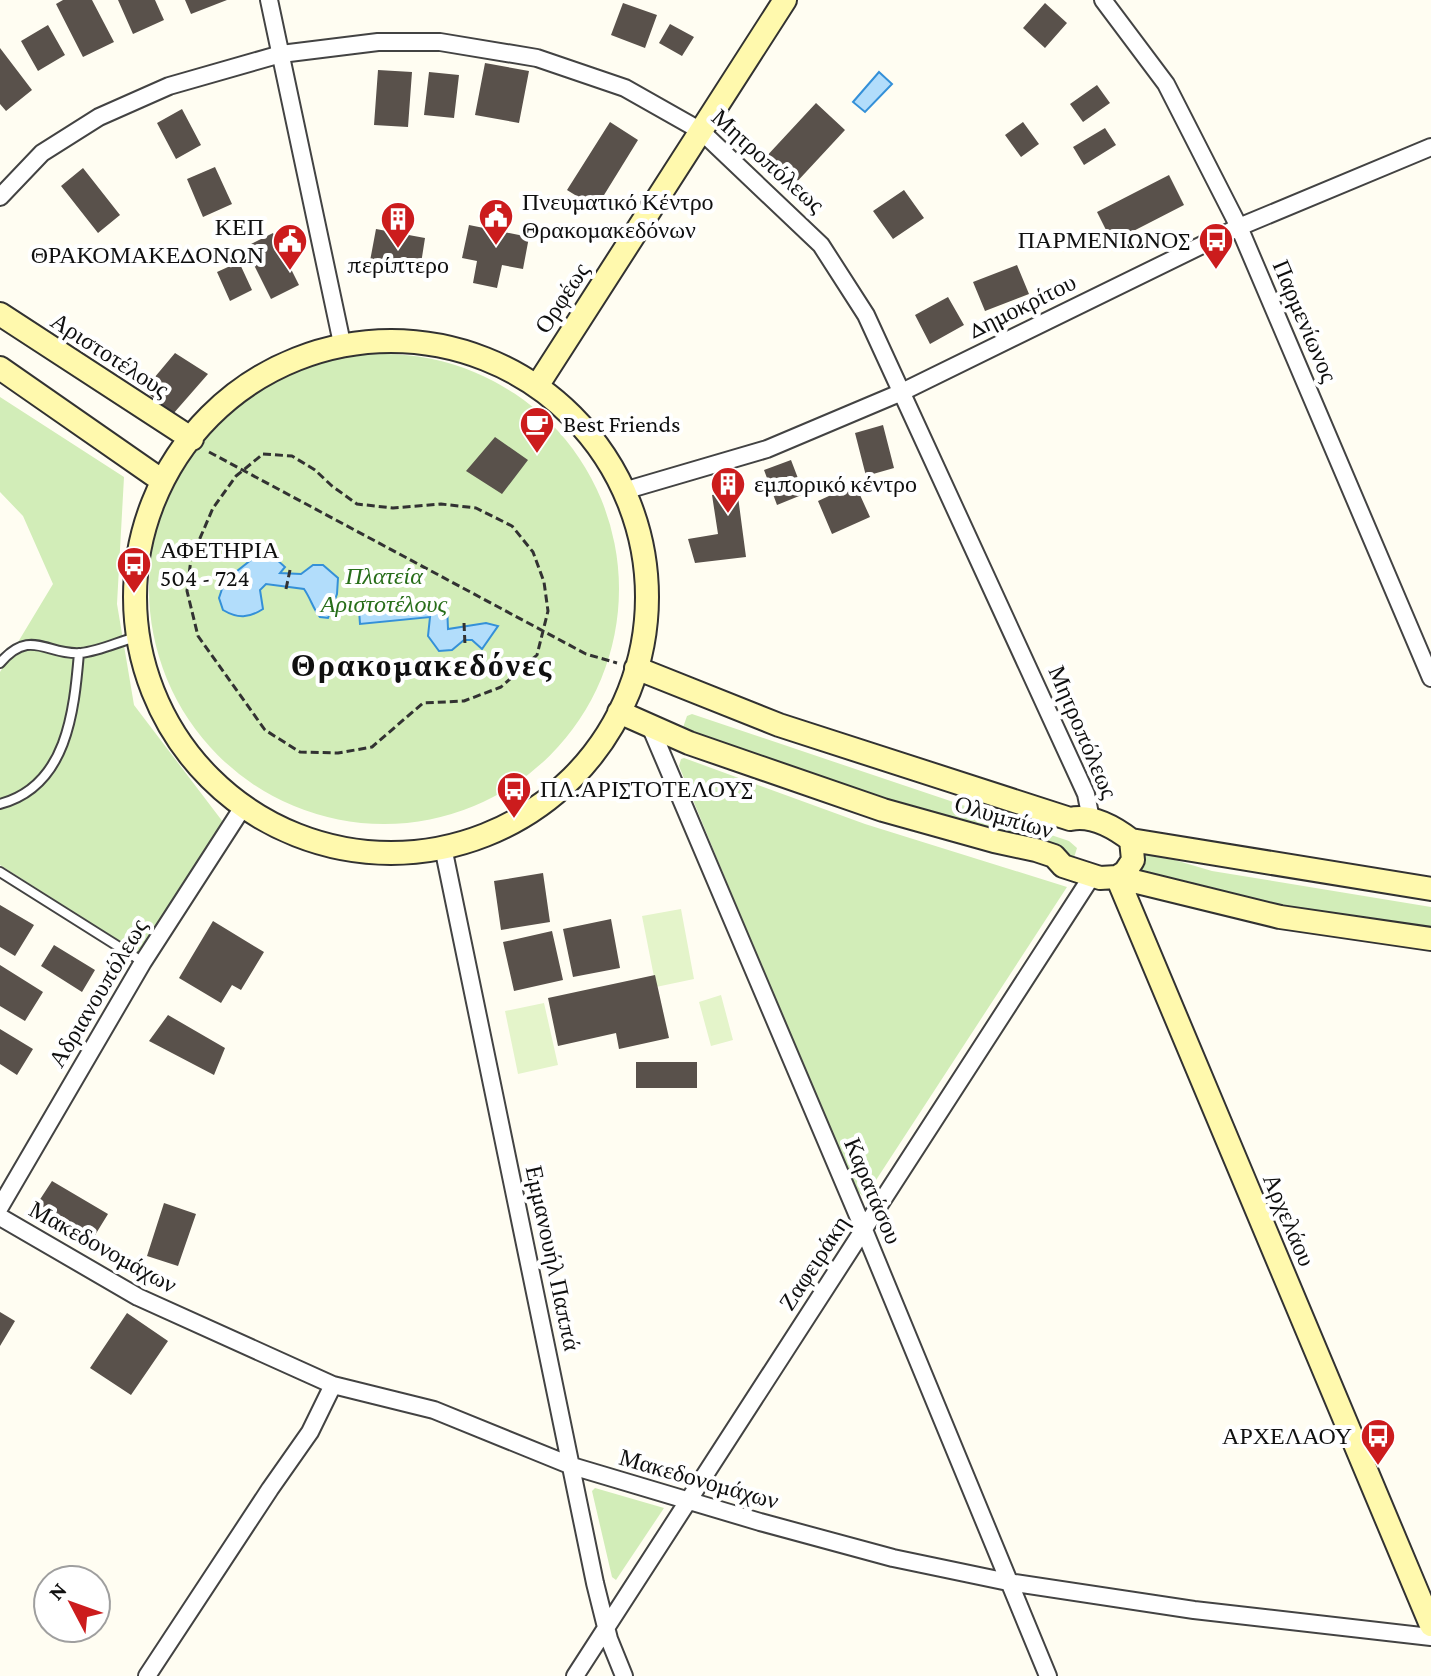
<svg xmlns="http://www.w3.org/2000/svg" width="1431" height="1676" font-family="'Crimson Pro',serif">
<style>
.green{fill:#d2edb8}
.pitch{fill:#e4f4ca}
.water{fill:#b2ddfb;stroke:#3490d8;stroke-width:2}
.building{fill:#59514b}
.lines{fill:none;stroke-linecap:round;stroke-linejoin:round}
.lane-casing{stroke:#434343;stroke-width:12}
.street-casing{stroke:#434343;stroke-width:20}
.secondary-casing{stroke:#323232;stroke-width:26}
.path{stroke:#323232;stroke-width:3;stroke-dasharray:8 4;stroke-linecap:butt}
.lane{stroke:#fff;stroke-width:8}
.street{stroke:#fff;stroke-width:16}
.secondary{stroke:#fff9ad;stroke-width:22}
.labels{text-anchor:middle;stroke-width:8;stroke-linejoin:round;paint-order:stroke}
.street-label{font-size:24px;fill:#101010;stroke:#fff}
.poi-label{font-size:24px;fill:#101010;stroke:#fff;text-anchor:start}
.park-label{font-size:24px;font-style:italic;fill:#286e1a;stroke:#fff}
.district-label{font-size:32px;font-weight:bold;letter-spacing:2px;fill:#101010;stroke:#fff}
</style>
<rect width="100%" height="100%" fill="#fffdf2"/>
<path class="green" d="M149 589a235 235 0 1 1 470 0a235 235 0 1 1-470 0Z
M0,397L124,477L117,604L134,705L226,826L140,954L0,865V672L53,584L23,516L0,492Z
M692,714L1069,841L1077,848L1072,864L679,739L687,716Z
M684,758L865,824L1067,887L865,1197L858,1192L789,1034L679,766L681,759Z
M1134,848L1212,871L1431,907V941L1117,877Z
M595,1488L664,1508L616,1580L612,1577L592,1491Z"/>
<path class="pitch" d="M681,909L694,979L656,987L642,916Z
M721,995L733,1040L711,1046L699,1002Z
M544,1003L558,1065L518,1074L505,1011Z"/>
<path class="water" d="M879,72L892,84L865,112L853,102Z
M265,549L285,567L280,573L301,574L313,565H323L338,578L337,594L328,618L320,617C313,609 311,599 304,589L266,584L260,590L263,609C249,618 238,619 223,610L219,598L223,586L233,584L232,575Z
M447,605L448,629L486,623L498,626L482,649L472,640H464L452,650L439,651L428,636L430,617L360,624L359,610L422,612Z"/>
<path class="building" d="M63,0H92L114,42L83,57L56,4Z
M118,0H155L164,20L133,34Z
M185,0H227L191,14Z
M623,3L657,15L645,48L611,35Z
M1045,3L1067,23L1045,48L1023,28Z
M670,24L694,37L682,56L659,43Z
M48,25L65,55L38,71L21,41Z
M0,48L32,90L6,111L0,104Z
M485,63L529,71L519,123L475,115Z
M378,70L412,72L408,127L374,125Z
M429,72L459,75L454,118L424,115Z
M1097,85L1110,103L1083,122L1070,104Z
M816,103L845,130L793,186L764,159Z
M182,109L201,145L176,159L157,123Z
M610,122L638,140L596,208L567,190Z
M1023,122L1039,144L1021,157L1005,135Z
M1105,128L1116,145L1084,165L1073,147Z
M215,167L232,204L203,217L187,179Z
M83,168L120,215L98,233L61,186Z
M1169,175L1184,205L1112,242L1097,212Z
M904,190L924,218L893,239L873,211Z
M469,225L529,237L523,269L502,265L497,288L473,283L477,261L462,258Z
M376,229L425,238L420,270L370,261Z
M273,233L299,285L271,299L245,247Z
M239,262L252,290L230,301L217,272Z
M1017,265L1029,294L985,311L973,282Z
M948,297L964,325L930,344L915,315Z
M175,353L208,374L173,414L144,390Z
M883,425L894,468L866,476L855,433Z
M495,437L528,460L502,494L466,471Z
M791,460L804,494L777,505L764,470Z
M855,484L870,517L832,534L818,501Z
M737,489L746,557L695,563L688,539L718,534L712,495Z
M543,873L550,922L501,930L494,881Z
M0,905L34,925L15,956L0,947Z
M611,919L620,968L573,977L563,929Z
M213,921L264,952L241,990L232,985L221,1003L179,978Z
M552,931L563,980L514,991L503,942Z
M54,945L95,970L82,992L41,966Z
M0,965L43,992L25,1021L0,1006Z
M655,975L669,1038L619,1049L616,1033L558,1046L548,998Z
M168,1015L225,1048L214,1075L149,1041Z
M0,1029L33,1049L17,1075L0,1064Z
M636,1062H697V1088H636Z
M52,1181L108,1214L92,1240L37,1204Z
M164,1203L196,1214L178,1266L147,1256Z
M0,1312L15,1321L0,1346Z
M127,1313L168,1341L131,1395L90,1368Z"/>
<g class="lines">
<g class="lane-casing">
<path id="lane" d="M0,663C31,627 47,656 81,653C99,651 118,642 136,637
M0,804C67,786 74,712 79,653
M0,872L143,962"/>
</g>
<g class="street-casing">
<path id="street" d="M269,0L343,348
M1103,0L1166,84L1239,227L1431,678
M0,197L42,153L99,117L169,86L281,54L378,42H440L537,58L625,88L701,131L821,245L866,315L1086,794L1091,819
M627,490L767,449L902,392L1239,227L1431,147
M650,726L864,1230L1048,1676
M443,847L595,1583L609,1639L624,1676
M0,1207L143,962L243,807
M0,1217L138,1297L333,1385L434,1410L572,1466L760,1522L893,1558L1008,1582L1194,1610L1431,1637
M147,1676L270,1489L310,1432L333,1385
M575,1676L1092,876"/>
</g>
<g class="secondary-casing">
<path id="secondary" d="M0,314L192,439
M135 597a256 256 0 1 1 512 0a256 256 0 1 1-512 0Z
M0,368L161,480
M539,383L785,0
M636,668L779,725L1070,819C1092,814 1114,827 1131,840L1431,889
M619,712L689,743L883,810L994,841L1036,850L1054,856L1063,866L1100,878L1117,877L1280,917L1431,939
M1117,877L1431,1625
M1117,877L1125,872L1133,860L1131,840"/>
</g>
<path class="path" d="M209,452L586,654L617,663
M263,454L292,456L315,470L332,486L357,504L393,508L441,504L476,508L512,526L533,552L544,582L548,611L537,655L501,687L464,701L423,703L372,747L338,753L300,752L265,730L198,636L187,591L191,559L213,508L236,476Z
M286,589L290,570
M464,623L465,645"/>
<use href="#lane" class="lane"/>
<use href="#street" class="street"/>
<use href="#secondary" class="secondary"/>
</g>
<defs>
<g id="civic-pin" transform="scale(1.8)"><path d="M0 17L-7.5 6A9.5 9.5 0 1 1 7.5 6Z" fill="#cc1c1d" stroke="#fff"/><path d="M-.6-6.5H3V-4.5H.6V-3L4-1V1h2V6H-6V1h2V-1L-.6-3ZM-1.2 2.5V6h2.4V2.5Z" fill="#fff"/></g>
<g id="building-pin" transform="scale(1.8)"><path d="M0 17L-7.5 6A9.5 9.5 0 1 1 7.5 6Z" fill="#cc1c1d" stroke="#fff"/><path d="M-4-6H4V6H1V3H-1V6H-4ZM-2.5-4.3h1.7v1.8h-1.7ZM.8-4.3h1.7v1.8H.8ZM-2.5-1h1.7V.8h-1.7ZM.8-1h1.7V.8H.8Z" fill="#fff"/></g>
<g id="bus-pin" transform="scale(1.8)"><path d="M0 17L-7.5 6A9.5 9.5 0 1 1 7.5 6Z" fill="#cc1c1d" stroke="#fff"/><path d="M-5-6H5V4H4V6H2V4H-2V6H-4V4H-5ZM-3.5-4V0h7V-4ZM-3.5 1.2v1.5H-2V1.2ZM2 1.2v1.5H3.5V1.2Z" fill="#fff"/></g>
<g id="cafe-pin" transform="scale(1.8)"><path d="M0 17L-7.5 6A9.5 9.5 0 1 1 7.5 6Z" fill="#cc1c1d" stroke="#fff"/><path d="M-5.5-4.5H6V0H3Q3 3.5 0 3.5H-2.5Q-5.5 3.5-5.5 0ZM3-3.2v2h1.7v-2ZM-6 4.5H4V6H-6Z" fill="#fff"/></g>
</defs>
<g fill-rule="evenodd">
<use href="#civic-pin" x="496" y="216"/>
<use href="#building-pin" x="398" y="219"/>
<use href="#bus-pin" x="1216" y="240"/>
<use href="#civic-pin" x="290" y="241"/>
<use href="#cafe-pin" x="537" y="424"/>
<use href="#building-pin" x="728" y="484"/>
<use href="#bus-pin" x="134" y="564"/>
<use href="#bus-pin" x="514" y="789"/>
<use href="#bus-pin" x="1378" y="1436"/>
</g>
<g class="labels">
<g class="street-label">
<text transform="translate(768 161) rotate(42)" y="8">Μητροπόλεως</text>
<text transform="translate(562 298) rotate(-57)" y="8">Ορφέως</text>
<text transform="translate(1022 306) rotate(-26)" y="8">Δημοκρίτου</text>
<text transform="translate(1305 321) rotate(67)" y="8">Παρμενίωνος</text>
<text transform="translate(110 355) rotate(33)" y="8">Αριστοτέλους</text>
<text transform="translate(1083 732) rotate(67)" y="8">Μητροπόλεως</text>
<text transform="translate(1004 817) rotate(16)" y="8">Ολυμπίων</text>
<text transform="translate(98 993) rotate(-59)" y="8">Αδριανουπόλεως</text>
<text transform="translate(873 1191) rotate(67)" y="8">Καρατάσου</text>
<text transform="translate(1289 1220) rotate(67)" y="8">Αρχελάου</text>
<text transform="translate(103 1247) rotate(29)" y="8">Μακεδονομάχων</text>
<text transform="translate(553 1258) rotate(78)" y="8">Εμμανουήλ Παππά</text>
<text transform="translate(814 1263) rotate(-57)" y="8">Ζαφειράκη</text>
<text transform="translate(699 1479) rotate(16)" y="8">Μακεδονομάχων</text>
</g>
<g class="poi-label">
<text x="522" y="210">Πνευματικό Κέντρο<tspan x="522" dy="28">Θρακομακεδόνων</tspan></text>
<text x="264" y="235" text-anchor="end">ΚΕΠ<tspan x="264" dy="28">ΘΡΑΚΟΜΑΚΕΔΟΝΩΝ</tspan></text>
<text x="1190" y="248" text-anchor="end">ΠΑΡΜΕΝΙΩΝΟΣ</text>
<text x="398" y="273" text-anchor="middle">περίπτερο</text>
<text x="563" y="432">Best Friends</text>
<text x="754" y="492">εμπορικό κέντρο</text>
<text x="160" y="558">ΑΦΕΤΗΡΙΑ<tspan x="160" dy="28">504 - 724</tspan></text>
<text x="540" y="797">ΠΛ.ΑΡΙΣΤΟΤΕΛΟΥΣ</text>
<text x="1352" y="1444" text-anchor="end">ΑΡΧΕΛΑΟΥ</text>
</g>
<g class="park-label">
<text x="384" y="584">Πλατεία<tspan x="384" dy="28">Αριστοτέλους</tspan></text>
</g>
<g class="district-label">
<text x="422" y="676">Θρακομακεδόνες</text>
</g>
</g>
<g transform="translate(72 1604) rotate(311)"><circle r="38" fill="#ffffff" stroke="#9f9f9f" stroke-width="2"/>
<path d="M0-6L14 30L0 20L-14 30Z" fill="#cc1c1d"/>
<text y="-12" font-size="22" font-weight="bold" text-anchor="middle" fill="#101010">N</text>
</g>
</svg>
